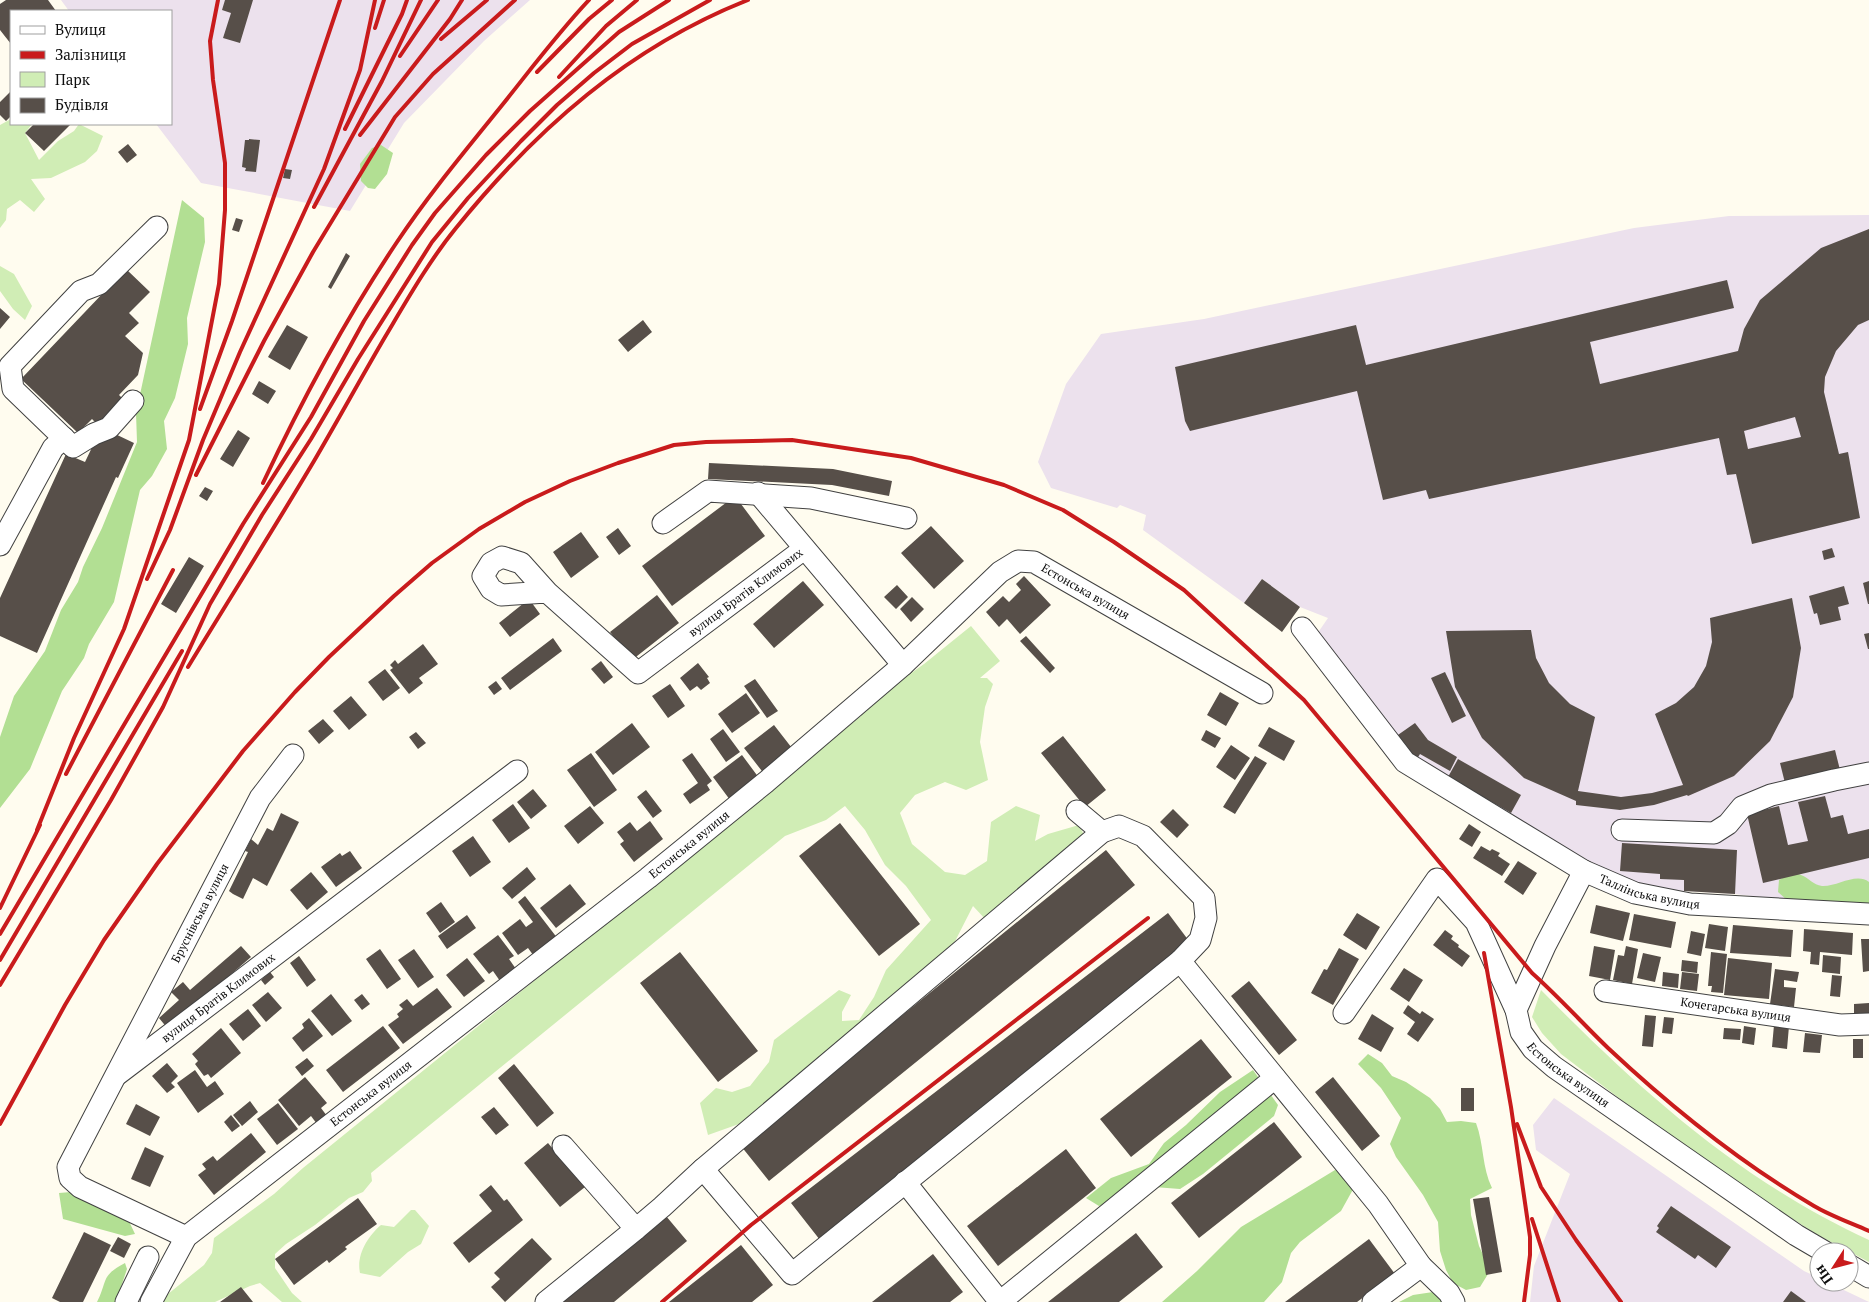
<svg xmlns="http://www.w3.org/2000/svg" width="1869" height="1302" font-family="'PT Serif',serif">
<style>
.industrial{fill:#ece1ed}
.green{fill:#d0edb5}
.forest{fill:#b2df93}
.building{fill:#574f49;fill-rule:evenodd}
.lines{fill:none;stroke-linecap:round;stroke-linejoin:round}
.minor-casing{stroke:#414141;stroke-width:23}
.minor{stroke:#fff;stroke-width:21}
.rail{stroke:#c91b1c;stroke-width:4}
.labels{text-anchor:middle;stroke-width:5;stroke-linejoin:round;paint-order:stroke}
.street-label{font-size:12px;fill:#0e0e0e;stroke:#fff}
</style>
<rect width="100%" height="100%" fill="#fffcef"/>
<path class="industrial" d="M61,0H530L484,41L404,123L350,211L201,183L156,124H171V11H69Z
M1869,215V903L1818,904L1735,894L1684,891L1630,884L1415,762L1317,634L1328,618L1300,607L1262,579L1244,603L1143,530L1146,515L1120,505L1117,508L1051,488L1038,462L1066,384L1101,334L1204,319L1634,228L1729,216Z
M1554,1098L1804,1271L1819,1278V1282H1827L1869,1302H1530L1534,1266L1570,1174L1536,1150L1533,1125Z"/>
<path class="green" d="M11,119V124H32L25,133L39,160L58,141L74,131L79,124L103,136L97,151L85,162L51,178L31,179L45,199L34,212L20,200L7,209L6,220L0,228V125Z
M0,266L14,274L32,306L25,320L13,309L0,291Z
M971,626L1000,661L980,678H987L993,684L985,707L980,742L988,780L966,790L945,782L915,795L900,813L912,844L945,872L965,875L987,861L991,822L1016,806L1040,815L1035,841L1048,834L1079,825L1087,841L987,921L973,906L947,957L753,1119L708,1135L700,1103L716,1088L732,1092L750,1086L769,1062L774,1040L839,990L851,995L842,1012V1021L859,1020L874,997L886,970L931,920L906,886L885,865L865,830L845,806L826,820L785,836L371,1173L372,1181L363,1192L349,1198L315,1225L286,1244L275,1254V1268L292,1293L302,1302H282L260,1283L250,1286L215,1302H158L204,1265L212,1253L214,1238L274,1194L303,1168L861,716L860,714L870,702L924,664Z
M1541,990C1637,1088 1743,1183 1869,1240V1262L1818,1235L1761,1199L1632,1108L1561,1054L1542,1033L1532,1017Z
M411,1210H415L429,1226L421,1244L408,1252L380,1277L360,1273C356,1255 368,1236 381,1225L394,1227Z"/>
<path class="forest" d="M381,145L393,153L387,174L375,189L368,188L361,181L360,164L372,148Z
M182,200L204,218L205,242L187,318L188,344L175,398L164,421L167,449L152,476L140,490L114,602L89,644L84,658L62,691L30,769L0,808V737L14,696L45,651L61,610L78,582L83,567L102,528L137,442L136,413Z
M1789,874C1792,874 1798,873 1801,875C1809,878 1813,885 1822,886C1837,887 1856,872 1869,882V903L1835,905L1787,900L1778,892L1779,880Z
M1368,1054L1382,1063L1392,1076L1406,1082L1430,1098L1440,1109L1447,1122L1461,1121L1476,1123C1484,1144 1482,1168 1492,1188L1470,1199L1471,1215L1479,1246L1485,1259L1488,1274L1480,1287L1466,1290L1453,1283L1446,1270L1440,1251L1438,1222L1423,1195L1396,1157L1390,1144L1401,1118L1381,1088L1358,1064Z
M1253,1070L1278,1105L1274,1116L1203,1174L1180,1189L1154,1187L1099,1206L1086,1198L1111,1178L1149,1164L1164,1143L1186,1125L1220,1092Z
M1335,1170L1361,1175L1341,1211L1300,1242L1291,1253L1282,1282L1264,1302H1162L1197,1271L1241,1227Z
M71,1192L126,1215L135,1234L125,1236L63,1219L59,1193Z
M125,1263L127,1269L116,1302H97C108,1281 100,1276 125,1263Z
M1433,1292L1452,1301L1451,1302H1399L1413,1295Z"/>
<path class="building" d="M6,0H48L56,11H11V44L0,30V4Z
M225,0H253L240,43L223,38L231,13L222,10Z
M11,91V116L6,121L0,115V102Z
M34,124H71L44,151L25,133Z
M249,139L260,140L256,172L245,171L246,168L242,167L245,140H249Z
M128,144L137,155L127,163L118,152Z
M285,169L292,170L290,179L283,178Z
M236,218L243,220L239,232L232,230Z
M1869,229V320L1858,325L1836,351L1825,377L1824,392L1839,454L1848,452L1860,518L1752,544L1736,474L1727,475L1719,438L1429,499L1426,490L1383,500L1357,391L1190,431L1185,421L1175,367L1356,325L1366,365L1727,280L1734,308L1590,342L1600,384L1738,351L1744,329L1760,300L1821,248ZM1795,417L1801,437L1748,449L1744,431Z
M346,253L350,256L331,289L328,287Z
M126,269L150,292L129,313L139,323L125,336L143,353L138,375L119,395L123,399L98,425L92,419L78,433L21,379Z
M0,308L10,317L0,329Z
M643,320L652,332L628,352L618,340Z
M287,325L308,337L290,370L268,357Z
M259,381L276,391L268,404L252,394Z
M238,430L250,438L233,467L220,459Z
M113,433L134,443L118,478L116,477L37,653L0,636V598L66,454L85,462L97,437Z
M709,463L833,469L892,481L889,496L832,485L708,479Z
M205,487L213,491L207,501L199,496Z
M735,496L765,536L672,606L642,566Z
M931,526L964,561L934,589L901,553Z
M618,528L631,546L619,555L606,537Z
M581,532L599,557L571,578L553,552Z
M1832,548L1835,557L1824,560L1822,551Z
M189,557L204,566L176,613L161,604Z
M1024,576L1051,605L1020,634L1007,619L999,627L986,612L1003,596L1009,602L1021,590L1016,584Z
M1262,579L1300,607L1282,632L1244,603Z
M803,581L824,605L774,648L753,624Z
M1869,581V604H1868L1863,583Z
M897,585L908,597L896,609L884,597Z
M1844,586L1849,604L1838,607L1841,620L1820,625L1817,613L1814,614L1809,596Z
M657,595L679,623L632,660L610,632Z
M912,597L924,609L911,622L900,609Z
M1792,598L1801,648L1793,697L1770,741L1734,776L1688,796L1687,795L1654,805L1620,810L1576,805V801L1524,778L1482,738L1455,687L1446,631L1531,630L1536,658L1549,683L1570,704L1595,717L1578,791L1621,797L1652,793L1683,785L1655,714L1676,703L1694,687L1706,666L1712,642L1710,618Z
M529,599L540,614L510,637L499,623Z
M1869,633V649H1868L1864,634Z
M1026,636L1055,668L1050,673L1020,641Z
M553,638L562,651L510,690L501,678Z
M423,644L438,664L419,678L423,683L409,694L390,670L393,668L390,665L395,660L398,664Z
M601,661L613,677L604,684L591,669Z
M698,663L709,677L707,678L710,683L701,690L697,686L690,691L680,678Z
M385,669L400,688L383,701L368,682Z
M1445,672L1466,716L1452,723L1431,678Z
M755,679L778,711L767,718L744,686Z
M496,681L502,689L494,695L488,687Z
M670,684L685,706L668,718L652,696Z
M1220,692L1239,703L1226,726L1207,715Z
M746,693L760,713L732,733L718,714Z
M351,696L367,715L349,730L333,711Z
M323,719L334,731L319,744L308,731Z
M632,723L650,747L613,775L595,752Z
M1415,723L1428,740L1457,757L1450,771L1420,754L1415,762L1395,737Z
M774,725L795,752L765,775L744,748Z
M1269,727L1295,741L1284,761L1258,746Z
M723,729L740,752L726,762L710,739Z
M1206,730L1221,738L1215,748L1201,740Z
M416,732L426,743L418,749L409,737Z
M1063,736L1106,790L1085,807L1041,753Z
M1231,745L1250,758L1235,780L1216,767Z
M1835,750L1840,770L1785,783L1780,763Z
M591,753L617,790L594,807L567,770Z
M692,753L712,781L707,785L710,790L690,804L683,794L698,783L682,760Z
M742,755L762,782L733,804L713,777Z
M1255,756L1267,763L1235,814L1223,807Z
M1458,759L1521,795L1511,813L1448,777Z
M533,789L547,806L531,819L517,802Z
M646,790L662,811L653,818L637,797Z
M1825,796L1831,818L1843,815L1848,834L1869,829V858L1763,883L1747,814L1779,806L1788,845L1808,841L1798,802Z
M513,804L530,828L509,843L492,820Z
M590,806L604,823L578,844L564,826Z
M1173,809L1189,825L1177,838L1160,822Z
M281,813L299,822L267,886L253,878L243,899L233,894L229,891L248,852L245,851L251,839L258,845L267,828L273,831Z
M650,821L663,839L634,862L620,844L624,841L617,832L630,822L637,831Z
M840,823L920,924L879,956L799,856Z
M1469,824L1481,832L1472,847L1459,839Z
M473,836L491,862L470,877L452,851Z
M1622,843L1737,850L1735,894L1684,891V880L1660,879V874L1620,871Z
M1481,846L1490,851L1492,849L1500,853L1498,856L1510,864L1502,876L1473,858Z
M1106,850L1135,885L769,1181L741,1146Z
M350,851L362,868L336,887L321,867L340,853L342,856Z
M1518,861L1537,873L1523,895L1504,882Z
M527,867L536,879L512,899L502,888Z
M311,872L328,892L307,910L290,890Z
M570,884L586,904L556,928L540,908Z
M525,896L558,939L536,959L528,948L518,955L502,933L520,919L526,927L533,922L518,902Z
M441,902L455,922L440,933L426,913Z
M1596,905L1630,913L1623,941L1590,933Z
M1168,913L1189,941L820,1240L791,1203Z
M1357,913L1380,927L1366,950L1343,935Z
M1634,914L1676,922L1671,948L1629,940Z
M467,915L476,928L447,949L438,936Z
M1709,924L1728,927L1725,951L1705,948Z
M1733,925L1793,930L1791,957L1730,953Z
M1804,929L1853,933L1852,955L1820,952L1819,965L1810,964L1811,952L1803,951Z
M1445,930L1453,936L1451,939L1459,945L1458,947L1470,956L1462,967L1433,945Z
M1691,931L1705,934L1701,956L1687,953Z
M498,935L514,956L509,959L516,969L500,981L493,971L489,974L473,954Z
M1861,939H1869V971L1863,972Z
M241,946L251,957L168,1029L159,1018L179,1000L171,992L183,982L190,990Z
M1594,946L1615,950L1610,980L1589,976Z
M1626,946L1638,949L1632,984L1613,980L1618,955L1624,956Z
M1339,948L1359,959L1333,1005L1311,993L1324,969L1327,970Z
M380,949L401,979L387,989L366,959Z
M414,949L434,977L418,988L398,960Z
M680,952L758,1051L718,1082L640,983Z
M1711,952L1727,954L1723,993L1711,992L1712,986H1708Z
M1643,953L1661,957L1655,982L1637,978Z
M1823,955L1841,957L1840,974L1822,972Z
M299,956L316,980L307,987L290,963Z
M467,958L485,981L464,997L446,975Z
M1728,958L1772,963L1769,999L1724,995Z
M1682,960L1698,962L1697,973L1681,971Z
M1404,968L1423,980L1409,1002L1390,989Z
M1775,969L1799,972L1797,982L1784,980V987L1796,988L1794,1007L1770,1004Z
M270,972L274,977L265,985L261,980Z
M1663,972L1679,974L1678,988L1662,986Z
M1682,972L1699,974L1697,991L1680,989Z
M1832,975L1842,976L1840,997L1830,996Z
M1249,981L1297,1040L1279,1055L1231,996Z
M437,988L452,1007L403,1044L388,1025L399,1017L397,1014L403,1009L399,1005L407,999L413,1006Z
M268,992L282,1008L266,1022L252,1005Z
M331,994L352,1021L332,1036L311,1011Z
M362,994L370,1004L362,1010L354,1000Z
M1869,1003V1016H1854V1004Z
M1408,1005L1420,1014L1422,1011L1434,1019L1418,1042L1407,1034L1415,1022L1403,1013Z
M248,1009L261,1026L243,1041L229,1024Z
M1372,1014L1394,1028L1381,1052L1358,1039Z
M1645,1015L1656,1016L1653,1047L1642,1046Z
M1664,1017L1674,1018L1672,1034L1662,1033Z
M309,1018L323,1036L303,1052L292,1038L304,1028L302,1024Z
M1774,1025L1789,1026L1787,1049L1772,1047Z
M383,1026L400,1048L343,1092L326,1070Z
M1744,1026L1756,1028L1754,1045L1742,1043Z
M221,1028L241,1053L211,1078L208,1074L204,1076L195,1064L198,1061L192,1054Z
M1724,1028L1741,1029L1740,1040L1723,1039Z
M1805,1033L1822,1035L1820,1053L1803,1052Z
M1201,1039L1232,1077L1131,1157L1100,1119Z
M1853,1039H1863V1058H1853Z
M307,1058L314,1066L302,1076L295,1067Z
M167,1063L178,1076L171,1083L175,1087L167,1093L152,1076Z
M514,1064L554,1113L537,1127L498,1078Z
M195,1070L207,1087L215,1081L224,1094L198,1113L177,1083Z
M305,1077L327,1103L321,1108L327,1116L317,1124L311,1116L299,1126L278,1100Z
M1333,1077L1380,1136L1362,1151L1315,1092Z
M1461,1088H1474V1111H1461Z
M250,1101L258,1112L242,1126L233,1115Z
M278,1103L298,1129L277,1145L257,1119Z
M136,1104L160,1117L150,1136L126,1124Z
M494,1107L509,1125L496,1135L481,1117Z
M231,1115L240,1126L232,1132L224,1122Z
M1274,1122L1302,1157L1199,1238L1171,1203Z
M251,1133L266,1152L214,1195L198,1175L206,1169L202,1164L213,1156L217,1161Z
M548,1143L585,1187L560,1207L524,1163Z
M145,1147L164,1156L150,1187L131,1179Z
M1066,1149L1096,1188L998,1266L967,1226Z
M491,1185L504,1201L507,1199L523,1220L469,1263L453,1243L492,1211L479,1195Z
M1489,1197L1502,1272L1486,1275L1473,1199Z
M358,1198L377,1224L345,1247L347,1249L329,1263L327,1260L294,1285L275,1259Z
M1671,1206L1731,1247L1716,1268L1698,1255L1695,1259L1656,1232L1659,1228L1657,1226Z
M666,1216L687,1241L614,1302H563Z
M84,1232L111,1245L83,1302H60L52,1298Z
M1136,1233L1163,1267L1119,1302H1048Z
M118,1237L131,1244L124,1258L110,1251Z
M532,1238L552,1259L505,1302L491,1287L500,1279L494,1273Z
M1369,1239L1395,1274L1357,1302H1285Z
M741,1245L773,1285L752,1302H669Z
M933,1254L963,1292L950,1302H872Z
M241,1287L253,1302H220Z
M1791,1291L1806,1302H1783Z"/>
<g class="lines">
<g class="minor-casing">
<g id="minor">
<path d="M133,401L109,428L94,434L73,447L13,389L10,366L81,291L99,284L157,227"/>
<path d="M758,493L903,665"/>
<path d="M663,523L708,491L811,498L906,518"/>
<path d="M0,545L53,448L64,438"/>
<path id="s1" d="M547,592L521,563L502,557L491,563L483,576L491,589L501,595L547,592L638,673L804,549"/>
<path id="s2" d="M1302,628L1405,762L1584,871L1635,893L1690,904L1869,914"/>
<path d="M1077,811L1102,832"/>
<path d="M1119,826L1143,836L1204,898L1206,918L1200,940L1180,961L792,1274L703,1169L1102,832Z"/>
<path d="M1622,830L1714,833L1728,824L1742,807L1771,795L1834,780L1869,773"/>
<path d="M1180,961L1378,1204L1421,1266L1373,1302"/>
<path id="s3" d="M1605,991L1840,1025L1869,1024"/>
<path d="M1516,1010L1545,946L1584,871"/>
<path id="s4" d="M1344,1013L1437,879L1476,922L1516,1010L1521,1032L1533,1049L1554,1067L1796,1235L1825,1252"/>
<path id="s5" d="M118,1074L517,771"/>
<path d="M563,1146L636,1229L662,1207L703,1169"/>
<path d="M905,1182L1000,1302"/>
<path id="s6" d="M186,1237L80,1187L70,1178L68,1167L260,798L293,755"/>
<path d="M1849,1265L1869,1277"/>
<path d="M1421,1266L1449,1293L1454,1302"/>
<path d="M126,1302L148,1257"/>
<path id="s7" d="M151,1302L186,1237L648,878L766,782L903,665L1000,572L1018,561L1034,562L1262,693"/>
<path d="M546,1302L636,1229"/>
<path d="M1000,1302L1275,1078"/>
</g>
</g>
<use href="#minor" class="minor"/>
<path class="rail" d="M375,28L384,0
M441,39L487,0
M400,56L438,0
M537,72L589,19L612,0
M559,77L606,26L637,0
M345,129L402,14L407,0
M360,135L450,19L462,0
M314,207L382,81L421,0
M200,409L232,321L340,0
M196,475L264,341L313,252L395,117L433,74L515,0
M263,483C302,400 346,318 397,242C429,194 466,150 503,104C531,69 558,33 589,0
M147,579L170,530L203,440L240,352L324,169L360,70L375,0
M188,667C230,598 273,530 314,461C338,420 361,378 385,337C407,300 429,261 456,228C536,129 629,47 748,0
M66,774L173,570
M37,830L74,738L124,629L189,440L219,284L225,210V163L213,80L210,41L218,0
M0,908L40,825
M0,934L243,524L311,417L364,321L412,245L435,213L486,155L530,111L619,32L669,0
M1484,953L1511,1107L1530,1237V1255L1524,1302
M0,960L182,651
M0,985L111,800L163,707L210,604L262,515L311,439L358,359L432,242L468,198L521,141L557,105L594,73L632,44L710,0
M0,1124L65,1005L104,940L157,864L243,751L295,692L329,657L394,596L432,563L479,529L525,502L570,481L618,463L674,445L706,442L792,440L911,458L1004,485L1063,510L1114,542L1184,590L1304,700L1532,973C1559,997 1583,1024 1608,1048C1671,1107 1739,1162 1814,1206C1831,1216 1851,1223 1869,1231
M1517,1124L1541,1187L1576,1240L1621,1302
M1532,1219L1559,1302
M662,1302L751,1225L1148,918"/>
</g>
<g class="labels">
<g class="street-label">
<text dy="4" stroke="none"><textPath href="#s7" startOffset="1222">Естонська вулиця</textPath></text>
<text dy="4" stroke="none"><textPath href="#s1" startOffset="416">вулиця Братів Климових</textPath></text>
<text dy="4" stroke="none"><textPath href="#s7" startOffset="712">Естонська вулиця</textPath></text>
<text dy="4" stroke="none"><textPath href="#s2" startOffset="448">Таллінська вулиця</textPath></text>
<text dy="4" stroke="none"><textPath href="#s6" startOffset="428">Бруснівська вулиця</textPath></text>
<text dy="4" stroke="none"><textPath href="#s5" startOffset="126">вулиця Братів Климових</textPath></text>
<text dy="4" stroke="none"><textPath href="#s3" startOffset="132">Кочегарська вулиця</textPath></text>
<text dy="4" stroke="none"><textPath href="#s4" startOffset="405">Естонська вулиця</textPath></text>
<text dy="4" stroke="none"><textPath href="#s7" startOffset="308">Естонська вулиця</textPath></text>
</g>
</g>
<rect x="10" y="10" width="162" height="115" fill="#ffffff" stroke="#9f9f9f"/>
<rect x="20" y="26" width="25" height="8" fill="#ffffff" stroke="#9f9f9f"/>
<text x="55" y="35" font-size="15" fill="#0e0e0e">Вулиця</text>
<rect x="20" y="51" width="25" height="8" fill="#c91b1c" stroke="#9f9f9f"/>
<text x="55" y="60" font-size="15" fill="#0e0e0e">Залізниця</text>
<rect x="20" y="72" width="25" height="15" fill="#d0edb5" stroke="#9f9f9f"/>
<text x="55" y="85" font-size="15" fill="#0e0e0e">Парк</text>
<rect x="20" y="98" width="25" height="15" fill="#574f49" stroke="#9f9f9f"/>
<text x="55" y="110" font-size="15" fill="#0e0e0e">Будівля</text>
<g transform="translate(1834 1267) rotate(234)"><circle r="24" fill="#ffffff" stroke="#9f9f9f"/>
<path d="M0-4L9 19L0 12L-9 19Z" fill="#c91b1c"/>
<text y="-8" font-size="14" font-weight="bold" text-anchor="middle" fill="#0e0e0e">Пн</text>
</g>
</svg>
